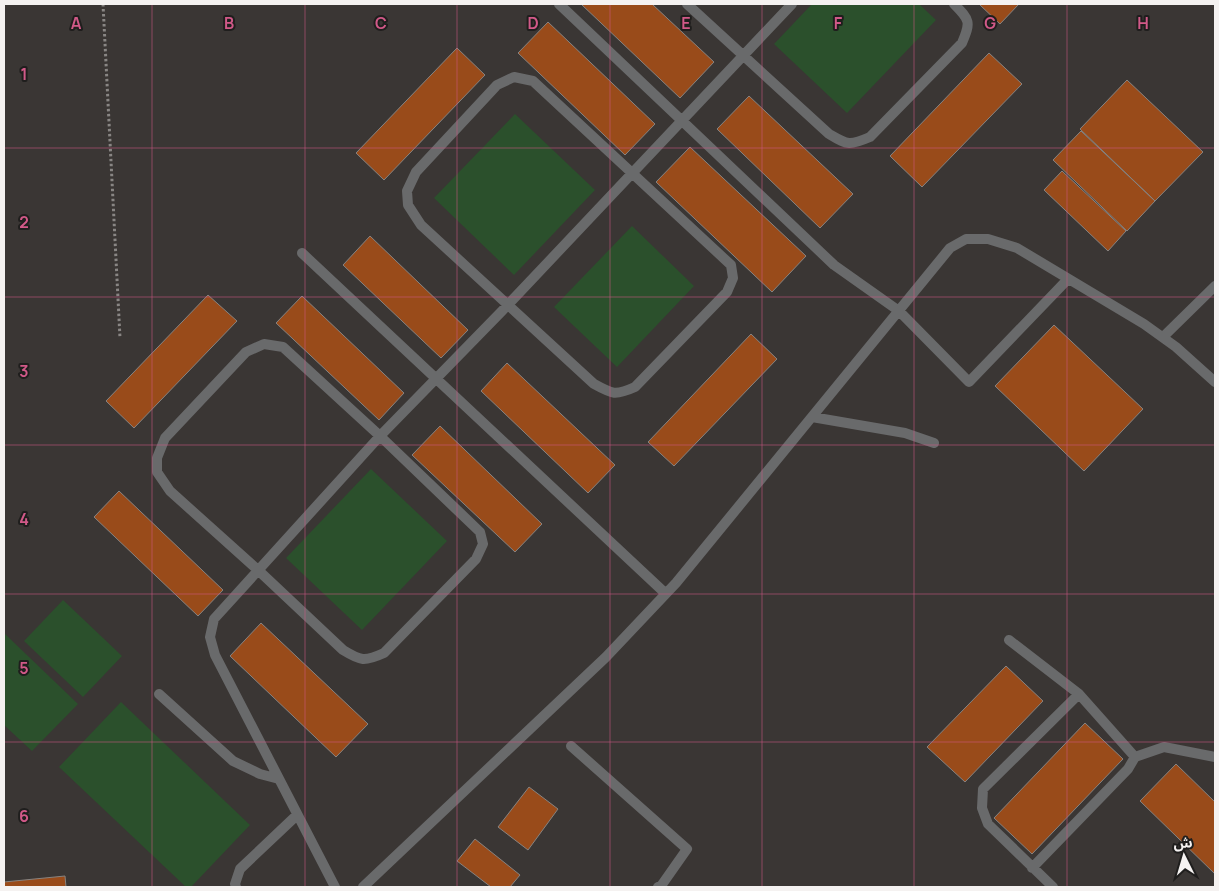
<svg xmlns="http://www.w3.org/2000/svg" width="1219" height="891" font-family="Manrope,'Noto Sans Arabic',sans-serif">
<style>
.green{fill:#2b502c}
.building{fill:#994b1a;stroke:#878380}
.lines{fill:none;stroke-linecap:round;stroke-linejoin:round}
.path{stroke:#898684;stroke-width:3;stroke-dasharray:2.5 2.5;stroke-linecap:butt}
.service{stroke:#696a6b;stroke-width:10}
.grid{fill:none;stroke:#d15988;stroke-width:1;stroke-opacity:0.55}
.grid-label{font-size:16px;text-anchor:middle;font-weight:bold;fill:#d15988;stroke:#1f1e1d;stroke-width:4;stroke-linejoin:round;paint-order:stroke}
</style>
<rect width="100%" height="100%" fill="#3a3634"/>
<path class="green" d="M812,4H919L936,20L847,113L774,44Z
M515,114L595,190L514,275L434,198Z
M632,226L694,286L617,367L554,307Z
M371,469L447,541L362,630L286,558Z
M63,600L122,656L83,697L24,641Z
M4,633L78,704L32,751L4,725Z
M121,702L250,825L191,887H186L59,767Z"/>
<path class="building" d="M581,4H652L714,62L680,98Z
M979,4H1019L1000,24Z
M548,22L655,124L625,155L518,53Z
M457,48L485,75L384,180L356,153Z
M989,53L1022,84L922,187L890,156Z
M1127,80L1203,152L1155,201L1080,129Z
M749,96L853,194L820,228L717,129Z
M1081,131L1155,201L1127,231L1053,160Z
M690,147L806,256L772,292L656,182Z
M1062,171L1126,231L1108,251L1044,190Z
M370,236L468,330L441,358L343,265Z
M208,295L237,321L134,428L106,401Z
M302,296L404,393L379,420L276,323Z
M1054,325L1143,409L1084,471L995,386Z
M751,334L777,359L674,466L648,442Z
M507,363L615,465L588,493L481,391Z
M440,426L542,524L515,552L412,455Z
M119,491L223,590L198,616L94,517Z
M261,623L368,724L336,757L230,656Z
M1006,666L1043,701L965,782L927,747Z
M1085,723L1123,759L1032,854L994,818Z
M1176,764L1215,802V874L1140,801Z
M529,787L558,809L528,850L498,827Z
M475,839L520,875L510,887H491L457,861Z
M65,876L66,887H4V882Z"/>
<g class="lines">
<path class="path" d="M103,4L120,338"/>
<path class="service" d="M559,4L834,265L899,311L969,382L1068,279
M687,4L829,134C848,145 849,146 870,137L962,43C971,22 970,20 954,4
M514,77L533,81L731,265L733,278L727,292L635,387C615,396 612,394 594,384L421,225L408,205L407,191L416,172L497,85Z
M302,253L665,593
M1163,337L1215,286
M264,344L283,347L380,436L480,532L483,544L476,559L384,653C364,662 361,661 343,650L259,571L170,491L157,472V458L165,438L246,352Z
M812,417L905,433L934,443
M1009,640L1079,694L1135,757
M159,694L233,761L260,774L279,779
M571,746L687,849L661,886L658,887
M1032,868L1128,769L1135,757L1164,747L1215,757
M236,887L235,884L240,869L297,815
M335,887L215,655L210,637L214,619L380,436L502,311L792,4
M363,887L606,657L676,583L950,248L966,239H988L1017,248L1144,324L1176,347L1215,382
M1053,887L988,824L982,808L983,789L1079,694"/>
</g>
<path class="grid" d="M152,4V887M305,4V887M457,4V887M610,4V887M762,4V887M914,4V887M1067,4V887M4,148H1215M4,297H1215M4,445H1215M4,594H1215M4,742H1215"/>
<g class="grid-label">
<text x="76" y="29">A</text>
<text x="229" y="29">B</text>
<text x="381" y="29">C</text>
<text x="533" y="29">D</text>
<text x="686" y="29">E</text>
<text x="838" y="29">F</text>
<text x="990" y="29">G</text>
<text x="1143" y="29">H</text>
<text x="24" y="80">1</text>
<text x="24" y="228">2</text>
<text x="24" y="377">3</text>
<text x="24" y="525">4</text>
<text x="24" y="674">5</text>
<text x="24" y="822">6</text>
</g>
<rect width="1219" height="891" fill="none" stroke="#f5f2f1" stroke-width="10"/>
<g transform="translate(1184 856) rotate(355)" stroke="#1f1e1d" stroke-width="4" paint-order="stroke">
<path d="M0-4L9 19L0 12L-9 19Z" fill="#f5f2f1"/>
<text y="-8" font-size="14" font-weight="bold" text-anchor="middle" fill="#f5f2f1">ش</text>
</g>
</svg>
